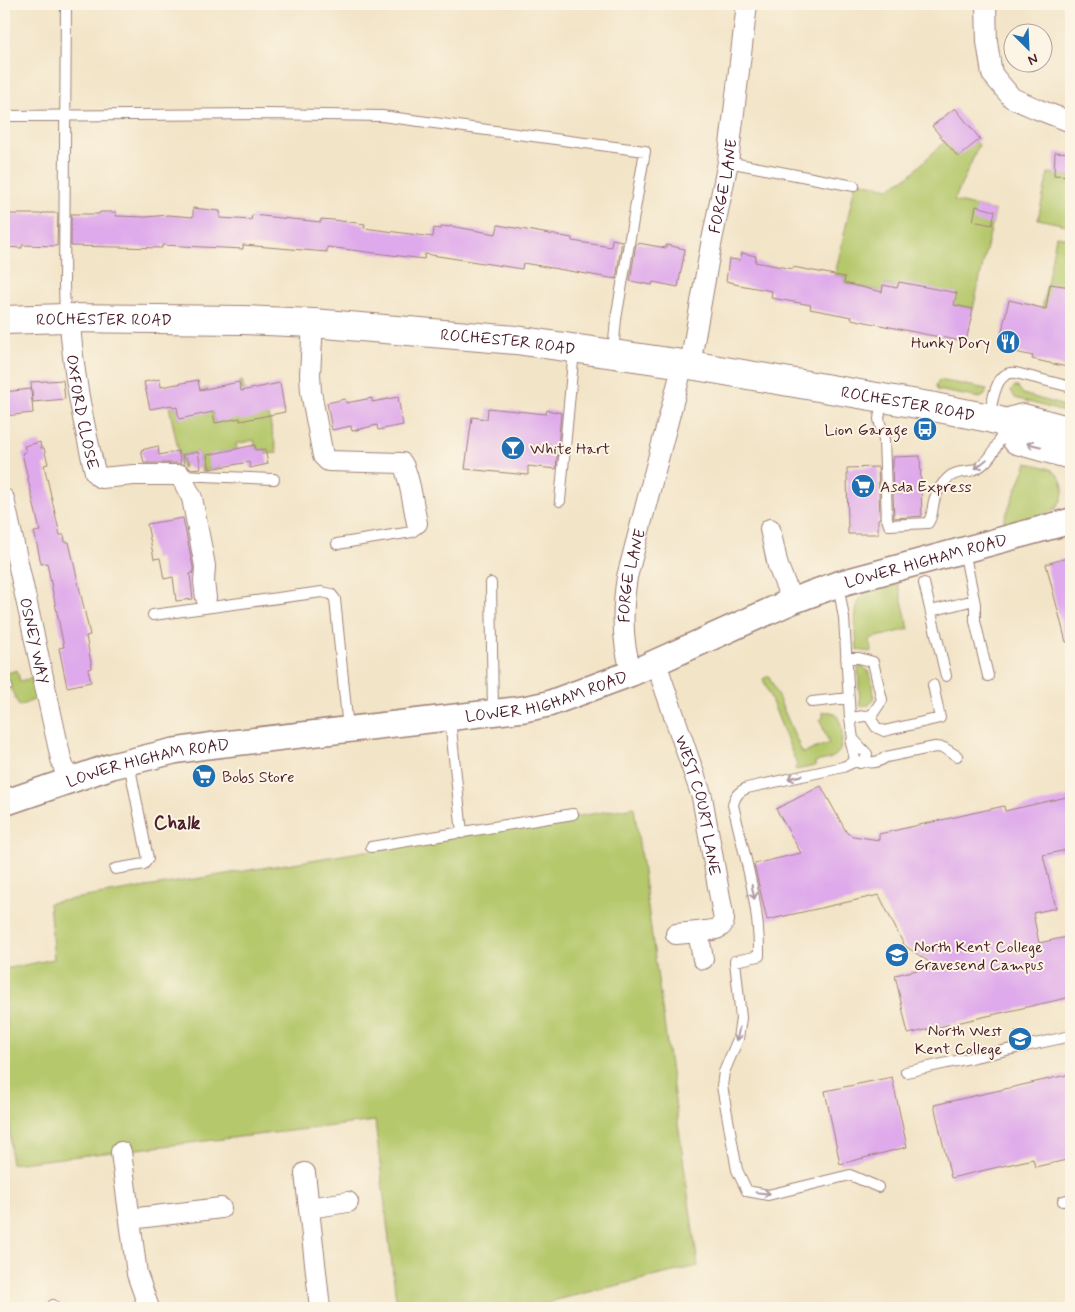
<svg xmlns="http://www.w3.org/2000/svg" width="1075" height="1312" font-family="Mynerve,sans-serif">
<style>
.green{fill:#b5c86c;stroke:#80744c}
.building{fill:#dfaaeb}
.lines{fill:none;stroke-linecap:round;stroke-linejoin:round}
.service-casing{stroke:#9e8279;stroke-width:12}
.minor-casing{stroke:#9e8279;stroke-width:22}
.tertiary-casing{stroke:#9e8279;stroke-width:28}
.primary-casing{stroke:#9e8279;stroke-width:30}
.service{stroke:#fff;stroke-width:10}
.minor{stroke:#fff;stroke-width:20}
.tertiary{stroke:#fff;stroke-width:25}
.primary{stroke:#fff;stroke-width:28}
.oneway{stroke:#ae9aa0}
.labels{text-anchor:middle;stroke-width:4;stroke-linejoin:round;paint-order:stroke}
.street-label{font-size:16px;fill:#4a1f2b;stroke:#fcf5e5}
.poi-label{font-size:16px;fill:#4a1f2b;stroke:#fcf5e5;text-anchor:start}
.quarter-label{font-size:19px;font-weight:bold;fill:#4a1f2b;stroke:#fcf5e5}
</style>
<rect width="100%" height="100%" fill="#fcf5e5"/>
<filter id="ink" filterUnits="userSpaceOnUse"><feTurbulence type="fractalNoise" baseFrequency=".02" numOctaves="2"/><feDisplacementMap in="SourceGraphic" scale="10" xChannelSelector="R" yChannelSelector="G"/><feConvolveMatrix kernelMatrix="1 2 1 2 8 2 1 2 1" color-interpolation-filters="sRGB"/></filter>
<filter id="wash" filterUnits="userSpaceOnUse"><feTurbulence type="fractalNoise" baseFrequency=".0096" numOctaves="4" result="noise"/><feDisplacementMap in="SourceGraphic" scale="20" xChannelSelector="R" yChannelSelector="G"/><feGaussianBlur stdDeviation="1.12" result="paint"/><feColorMatrix in="noise" values="0 0 0 0 0 0 0 0 0 0 0 0 0 0 0 0 0 1.4 0 .05"/><feComposite in="paint" operator="in"/></filter>
<g filter="url(#wash)">
<rect width="100%" height="100%" fill="#f2e4c7"/>
<path class="green" d="M945,141L976,142L979,145L954,201L995,211L973,309L954,305L952,314L891,297L894,287L884,285L881,295L880,291L844,283L845,277L835,275L856,181L889,188L910,175Z
M1048,173L1071,176V226L1038,219Z
M1056,236L1071,238V311L1060,309L1041,315Z
M939,380L987,389L985,395L980,398L937,390L936,385Z
M242,381L244,390H247L253,416L267,408L277,453L266,454L265,449L256,450L254,440L236,444L237,449L218,453L221,468L210,469L202,473L198,452L182,455L184,467L182,468L165,387L168,386L173,408L177,407L179,419L203,402L200,390L208,388L215,423L245,410L239,382Z
M1014,387H1018L1023,394L1071,408V414L1015,398L1011,390Z
M1027,463C1035,465 1046,466 1053,471C1067,480 1066,501 1053,510C1039,519 1020,521 1004,524V520Z
M898,584L909,629L869,639L872,652L857,650C857,633 849,601 869,591Z
M858,667H864C872,673 875,690 873,700L869,705L860,706Z
M17,670L20,681L32,678L36,699L19,706L4,674Z
M769,676L802,752L804,753L829,743L820,720L823,718V712C826,712 831,711 834,713C843,718 845,747 837,754C831,760 823,760 815,762V766L796,770L795,768L797,765L763,679Z
M634,807L698,1266L560,1299L533,1308H397L375,1121L11,1164L5,969L54,959L49,903Z"/>
<g id="blocks">
<path class="building" d="M955,108L980,139L958,157L932,126Z
M1055,152L1071,153V176L1054,175Z
M976,206L995,211L992,225L973,221Z
M193,208L220,211V218L251,220L252,215L321,222V219L333,220L365,224L364,228L433,237L434,228L441,229L442,226L450,227V226L496,234L498,225L572,238V241L611,247L612,239L622,241L616,279L523,263L522,269L425,254L424,259L327,247V252L243,245V249L162,245V248L71,246V214H99L100,212H116V216L146,217L168,215L193,217Z
M42,213H58L57,246L22,245V248L4,247V220H7V214H42Z
M638,243L666,248V245L685,249L678,287L653,282L652,285L630,281L636,244Z
M742,253L756,256L755,262L793,269V267L845,277L844,283L882,292L883,285L897,288L899,282L957,293L954,305L973,309L966,342L924,334L851,319L852,317L810,309L811,305L771,298L772,291L734,284V283L726,281L729,259L740,260Z
M1050,284L1071,287V368L1032,359L1033,356L998,348L1009,300L1046,309Z
M160,379L161,387L198,380L200,390L239,382L241,391L280,383L285,412L240,421V418L215,423L213,412L179,419L177,407L173,408L172,405L150,409L144,382Z
M63,380L65,399L33,402L31,382Z
M31,389L33,413L4,416V392Z
M398,397L403,425L378,430L377,425L352,431L351,426L332,430L327,403L345,399L346,403L372,398V402Z
M488,408L546,414L547,410L561,413L556,469L528,466V475L465,469L472,417L487,419Z
M40,442L41,448H44L48,464L44,465L60,535H64L65,542H69L90,635L86,636L92,668L88,669L91,682L67,687L59,648L64,647L56,608L47,563L41,564L38,549L34,532L40,531L22,453L26,452L24,446Z
M255,445L256,450L265,449L268,464L250,468L249,462L210,469L207,455Z
M158,446L159,455L178,451L181,463H144L141,450Z
M198,452L201,468L190,469L184,464L182,455Z
M920,456L922,516L894,518L892,467H893V457Z
M878,467L880,518L878,519V534H848L847,468Z
M183,518L193,567V573L190,574L193,599L176,601L173,577L164,579L160,558L154,559L147,524Z
M1067,558L1068,561L1071,560V641L1066,642L1046,564Z
M821,786L847,833L853,836L879,840V834L1004,806L1005,811L1071,796V849L1043,855L1056,908L1033,913L1039,943L1071,936V997L908,1034L895,975L935,966L904,945L879,895L767,920L754,864L801,853L776,809Z
M1071,1074V1159L1035,1167L1033,1159L951,1178L934,1105Z
M892,1077L907,1147L840,1164L825,1091Z"/>
</g>
</g>
<g filter="url(#ink)">
<use href="#blocks" fill-opacity="0" stroke="#9e8279" stroke-width="1"/>
<g class="lines">
<g class="service-casing">
<path id="service" d="M4,116L267,114L382,116L645,151L616,319L613,352
M728,162L854,186
M65,317L64,285L66,4
M882,400L879,419L884,440L887,519L889,525L928,523C933,516 932,509 934,501C936,493 942,483 948,478C954,472 963,472 970,471C990,466 998,444 1005,427
M989,416C993,401 995,370 1016,373L1071,387
M180,475L274,479
M560,501L574,350
M337,544L412,532L416,529L417,523
M964,551L975,604V621L988,676
M491,583L493,712
M924,583L946,676
M838,584L844,618L850,718L853,739L851,743L854,755
M931,611L974,600
M153,615L322,592L331,594L335,599L348,729
M846,658H859L873,662L882,700L872,715L850,718
M4,687L7,686
M812,702L849,698
M869,716L876,727L884,731L940,718L933,685
M450,719L462,833
M853,739L867,754L866,759L860,763L855,760L854,755L856,750L862,749
M856,761L843,767L747,788C738,792 735,796 733,805C744,854 760,905 759,956L735,961L741,1018L738,1039L724,1072L722,1086L737,1170L747,1191L768,1195L850,1175L878,1187
M864,761C872,764 879,762 886,757L935,747L944,748L957,756
M371,847L573,814
M115,869L144,864L148,859L129,763
M906,1072L1071,1036
M1063,1201L1071,1199
M53,1305L55,1308"/>
</g>
<g class="minor-casing">
<g id="minor">
<path d="M986,4L987,42L992,74L1012,98L1037,109L1071,122"/>
<path id="s1" d="M70,318C72,370 83,421 95,472L98,476L101,478L134,475H180L192,498L205,566L204,582L206,598"/>
<path d="M313,323L310,374L311,392L323,456L328,461L402,463C409,473 414,509 417,523"/>
<path id="s2" d="M690,365L711,245L728,162L747,4"/>
<path id="s3" d="M4,499L61,759L68,781"/>
<path d="M770,529L778,566L792,601"/>
<path id="s4" d="M656,663L702,797L724,920C722,932 708,930 698,932L703,959"/>
<path id="s5" d="M632,673C621,642 622,609 627,577L683,364"/>
<path d="M676,934L698,932"/>
<path d="M121,1152L137,1274L149,1308"/>
<path d="M305,1173L320,1308"/>
<path d="M309,1208L348,1202"/>
<path d="M130,1219L221,1208"/>
</g>
</g>
<g class="tertiary-casing">
<g id="tertiary">
<path id="s6" d="M4,803L112,766L174,751L207,746L524,709L548,704L632,673L792,601L838,584L1071,521"/>
</g>
</g>
<g class="primary-casing">
<g id="primary">
<path id="s7" d="M4,320L65,318L243,320L313,323L516,340L690,365L929,406L989,418L1006,423L1023,418L1071,431"/>
<path d="M1006,423L1017,440L1071,455"/>
</g>
</g>
<use href="#service" class="service"/>
<use href="#minor" class="minor"/>
<use href="#tertiary" class="tertiary"/>
<use href="#primary" class="primary"/>
</g>
<defs><path id="oneway-shaft" d="M-6 0H5M1.5-3L5.5 0L1.5 3" fill="none" stroke-width="1.6" stroke-linecap="round" stroke-linejoin="round" transform="scale(1.25)"/></defs>
<g class="oneway">
<use href="#oneway-shaft" transform="translate(1034 445) rotate(-167)"/>
<use href="#oneway-shaft" transform="translate(981 464) rotate(141)"/>
<use href="#oneway-shaft" transform="translate(795 777) rotate(167)"/>
<use href="#oneway-shaft" transform="translate(753 892) rotate(79)"/>
<use href="#oneway-shaft" transform="translate(738 1034) rotate(102)"/>
<use href="#oneway-shaft" transform="translate(763 1193) rotate(6)"/>
</g>
</g>
<defs>
<g id="restaurant-disc" transform="scale(1.25)"><circle r="9.5" fill="#1f6fb2" stroke="#fcf5e5"/><path d="M-5-6h1v4h1v-4h1v4h1v-4h1v5L-1.5 .5V6h-2V.5L-5-1ZM5-6V6H3V1.5H1.5Q1.5-4 5-6Z" fill="#fff"/></g>
<g id="bus-disc" transform="scale(1.25)"><circle r="9.5" fill="#1f6fb2" stroke="#fcf5e5"/><path d="M-5-6H5V4H4V6H2V4H-2V6H-4V4H-5ZM-3.5-4V0h7V-4ZM-3.5 1.2v1.5H-2V1.2ZM2 1.2v1.5H3.5V1.2Z" fill="#fff"/></g>
<g id="bar-disc" transform="scale(1.25)"><circle r="9.5" fill="#1f6fb2" stroke="#fcf5e5"/><path d="M-6-5H6L.8 .8V4.5H3.5V6h-7V4.5H-.8V.8Z" fill="#fff"/></g>
<g id="supermarket-disc" transform="scale(1.25)"><circle r="9.5" fill="#1f6fb2" stroke="#fcf5e5"/><path d="M-6-5.5h2.5l.6 2H6L4.5 2H-2.5L-4.4-4H-6ZM-1.5 3.2a1.3 1.3 0 1 0 .1 0ZM3 3.2a1.3 1.3 0 1 0 .1 0Z" fill="#fff"/></g>
<g id="university-disc" transform="scale(1.25)"><circle r="9.5" fill="#1f6fb2" stroke="#fcf5e5"/><path d="M0-5L7-2L0 1L-7-2ZM-4 1L0 2.5L4 1V4Q0 6-4 4Z" fill="#fff"/></g>
</defs>
<g fill-rule="evenodd">
<use href="#restaurant-disc" x="1008" y="342"/>
<use href="#bus-disc" x="925" y="429"/>
<use href="#bar-disc" x="513" y="448"/>
<use href="#supermarket-disc" x="863" y="486"/>
<use href="#supermarket-disc" x="204" y="776"/>
<use href="#university-disc" x="897" y="955"/>
<use href="#university-disc" x="1020" y="1039"/>
</g>
<g class="labels">
<g class="street-label">
<text dy="6" stroke="none"><textPath href="#s2" startOffset="182">FORGE LANE</textPath></text>
<text dy="6" stroke="none"><textPath href="#s7" startOffset="100">ROCHESTER ROAD</textPath></text>
<text dy="6" stroke="none"><textPath href="#s7" startOffset="505">ROCHESTER ROAD</textPath></text>
<text dy="6" stroke="none"><textPath href="#s7" startOffset="910">ROCHESTER ROAD</textPath></text>
<text dy="6" stroke="none"><textPath href="#s1" startOffset="95">OXFORD CLOSE</textPath></text>
<text dy="6" stroke="none"><textPath href="#s6" startOffset="960">LOWER HIGHAM ROAD</textPath></text>
<text dy="6" stroke="none"><textPath href="#s5" startOffset="99">FORGE LANE</textPath></text>
<text dy="6" stroke="none"><textPath href="#s3" startOffset="145">OSNEY WAY</textPath></text>
<text dy="6" stroke="none"><textPath href="#s6" startOffset="555">LOWER HIGHAM ROAD</textPath></text>
<text dy="6" stroke="none"><textPath href="#s6" startOffset="150">LOWER HIGHAM ROAD</textPath></text>
<text dy="6" stroke="none"><textPath href="#s4" startOffset="149">WEST COURT LANE</textPath></text>
</g>
<g class="poi-label">
<text x="990" y="348" text-anchor="end">Hunky Dory</text>
<text x="908" y="435" text-anchor="end">Lion Garage</text>
<text x="530" y="454">White Hart</text>
<text x="880" y="492">Asda Express</text>
<text x="222" y="782">Bobs Store</text>
<text x="914" y="952">North Kent College<tspan x="914" dy="18">Gravesend Campus</tspan></text>
<text x="1002" y="1036" text-anchor="end">North West<tspan x="1002" dy="18">Kent College</tspan></text>
</g>
<g class="quarter-label">
<text x="177" y="829">Chalk</text>
</g>
</g>
<rect width="1075" height="1312" fill="none" stroke="#fcf5e5" stroke-width="20"/>
<g transform="translate(1028 48) rotate(156)"><circle r="24" fill="#fcf5e5" stroke="#b59f9b"/>
<path d="M0-4L9 19L0 12L-9 19Z" fill="#1f6fb2"/>
<text y="-8" font-size="14" font-weight="bold" text-anchor="middle" fill="#4a1f2b">N</text>
</g>
</svg>
